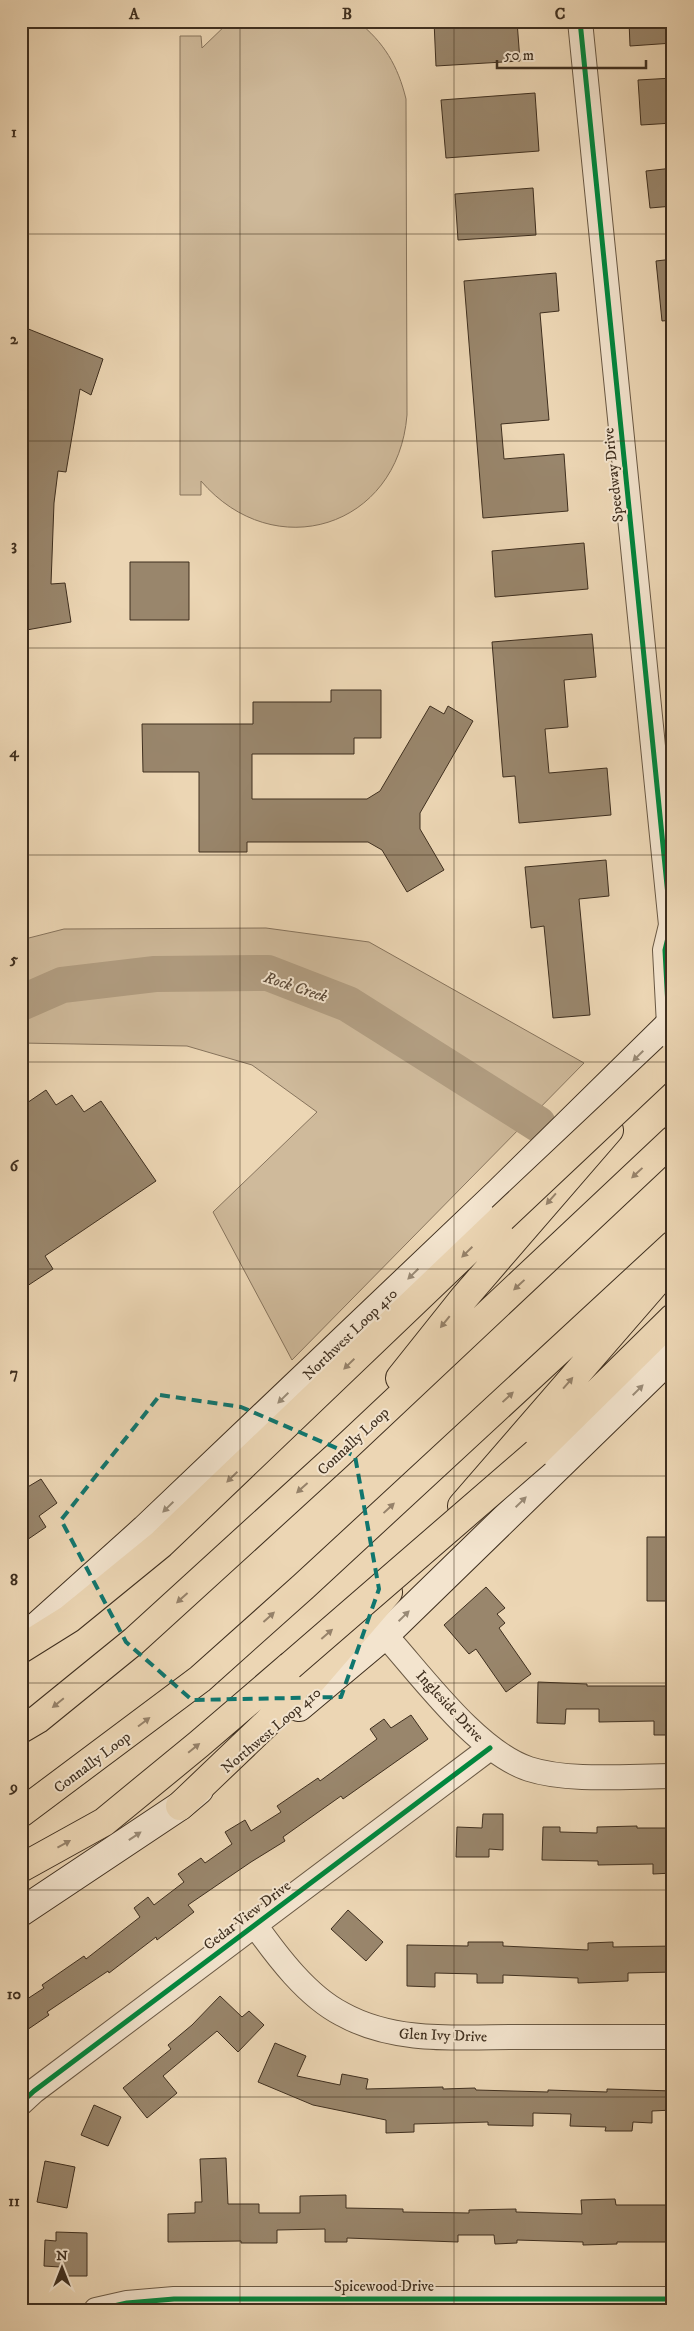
<svg xmlns="http://www.w3.org/2000/svg" width="694" height="2331" font-family="'IM FELL DW Pica',serif">
<style>
.green{fill:#cfba9b;stroke:#87745d}
.lines{fill:none;stroke-linecap:round;stroke-linejoin:round}
.river{stroke:#b19d81;stroke-width:36}
.building{fill:#99866c;stroke:#3f2f1f}
.street-casing{stroke:#6a5944;stroke-width:26}
.secondary-casing{stroke:#3f2f1f;stroke-width:30}
.highway-casing{stroke:#3f2f1f;stroke-width:30}
.street{stroke:#f3e4ce;stroke-width:24}
.secondary{stroke:#f3e4ce;stroke-width:28}
.highway{stroke:#ecd6b4;stroke-width:28}
.highway-bridge-casing{stroke:#3f2f1f;stroke-width:30;stroke-linecap:butt}
.highway-bridge{stroke:#ecd6b4;stroke-width:28}
.cycleway-casing{stroke:#f3e4ce;stroke-width:8}
.cycleway{stroke:#00873e;stroke-width:5}
.oneway{fill:#998a76}
.oneway2{fill:#96826a}
.marked{fill:none;stroke:#0f766e;stroke-width:4;stroke-dasharray:10 6;stroke-linejoin:round}
.grid{fill:none;stroke:#3f2f1f;stroke-width:1;stroke-opacity:0.55}
.labels{text-anchor:middle;stroke-width:4;stroke-linejoin:round;paint-order:stroke}
.street-label{font-size:15px;fill:#3f2f1f;stroke:#f3e4ce}
.water-label{font-size:16px;font-style:italic;fill:#5c4a38;stroke:#f3e4ce}
.neatline{fill:none;stroke:#3f2f1f;stroke-width:2}
.grid-label{font-size:16px;text-anchor:middle;font-weight:bold;fill:#3f2f1f}
</style>
<rect width="100%" height="100%" fill="#ecd6b4"/>
<filter id="stains"><feTurbulence type="fractalNoise" baseFrequency=".004" numOctaves="4"/><feColorMatrix values="0 0 0 0 .2 0 0 0 0 .09 0 0 0 0 .02 0 0 0 .5 -.17"/></filter>
<radialGradient id="worn" r=".72"><stop offset=".6" stop-color="#630" stop-opacity="0"/><stop offset="1" stop-color="#630" stop-opacity=".3"/></radialGradient>
<path class="green" d="M230,21H357C384,42 398,66 406,99L407,415C398,528 274,566 201,481V495H180V36H201L202,48Z
M266,928L369,942L584,1063L292,1360L213,1212L317,1112L252,1065L187,1046L21,1043V940L64,929Z"/>
<g class="lines">
<path class="river" d="M21,1003L62,985L155,974L268,973L348,1004L538,1124"/>
</g>
<path class="building" d="M434,21H517L520,61L436,66Z
M629,21H673V43L630,46Z
M673,78V123L641,125L638,80Z
M535,93L539,151L446,158L441,100Z
M673,168V206L650,208L646,171Z
M533,188L536,235L458,240L455,194Z
M673,259V320L662,321L656,261Z
M556,273L559,311L540,313L549,420L501,424L504,459L564,454L568,511L483,518L464,281Z
M21,326L103,359L91,395L80,389L66,472L58,471L54,503L51,584L65,583L71,622L21,631Z
M584,543L588,589L495,597L492,551Z
M130,562H189V620H130Z
M592,634L596,677L564,680L568,727L545,729L549,773L607,768L611,815L519,823L515,776L503,777L492,642Z
M331,690H381V738H354V754H252V799H367L380,791L430,706L444,714L448,706L473,721L420,813V829L444,870L407,892L382,850L368,842H247V852H199V772H143L142,724H253V702H331Z
M606,860L609,896L579,899L590,1015L553,1018L544,926L531,928L525,867Z
M46,1090L56,1105L72,1095L84,1112L101,1101L156,1181L45,1256L53,1269L21,1290V1107Z
M41,1479L57,1503L39,1516L46,1527L21,1544V1491Z
M647,1537H673V1601H647Z
M486,1587L505,1608L497,1614L505,1623L499,1628L531,1674L506,1692L476,1649L469,1654L444,1625Z
M538,1682L587,1684V1686H673V1735H654V1721L599,1722V1709H566L565,1724L537,1723Z
M411,1715L428,1739L343,1799L341,1796L283,1837L285,1841L251,1862L188,1905L194,1912L157,1940L156,1937L109,1973L108,1971L47,2012L49,2015L21,2034V2003L44,1988L42,1985L84,1956L86,1959L140,1917L134,1908L148,1897L154,1905L184,1882L178,1874L201,1858L205,1863L232,1844L225,1832L245,1820L251,1831L281,1812L277,1806L318,1778L320,1781L377,1739L370,1729L384,1719L391,1728Z
M483,1814H503V1850L489,1849V1857H456L457,1827L482,1828Z
M637,1826V1828H673V1873L653,1874V1864L598,1865V1861L542,1860L543,1827H560V1832L597,1833V1827Z
M348,1910L383,1942L366,1961L331,1929Z
M468,1942H503V1946L588,1950V1943L613,1942V1947L673,1946V1972L628,1973V1981L578,1983V1978L503,1975V1983H477V1974L435,1973V1987L407,1986V1945L468,1946Z
M220,1996L242,2017L249,2011L264,2025L238,2052L217,2031L163,2076L177,2093L147,2118L123,2088L171,2049L168,2045L192,2025Z
M275,2043L306,2056L297,2076L340,2085L342,2074L368,2079L366,2089L443,2087V2089L475,2088L476,2090L548,2092V2090L607,2092V2089L673,2091V2110L652,2111V2123L633,2122L632,2131H605L606,2127L570,2126L571,2114L533,2113V2126L488,2125V2122L414,2124V2132L386,2133V2120L313,2105L258,2082Z
M94,2105L121,2117L108,2146L81,2135Z
M226,2158L228,2204H259V2213H300V2196L346,2195V2208L403,2209V2212L469,2213V2210L516,2209V2212L582,2214L581,2200L615,2199L616,2205H673V2242H617V2244L583,2245V2242L517,2240V2243L495,2244L494,2235H458V2242L347,2238V2242H325V2229L277,2230V2243H241V2241L168,2242V2214L195,2213V2202H202L200,2159Z
M45,2161L75,2167L67,2208L37,2202Z
M56,2232L87,2233V2276H60V2267L44,2266L45,2240L56,2241Z"/>
<g class="lines">
<g class="street-casing">
<path id="street" d="M580,21L671,925L665,950L669,1025
M385,1635C422,1676 477,1752 529,1769C569,1782 630,1776 673,1776
M255,1925C277,1956 307,1996 342,2014C396,2044 460,2037 520,2037C571,2037 622,2037 673,2037
M21,2103L34,2091L490,1748
M96,2310L127,2303L174,2299H673"/>
</g>
<g class="secondary-casing">
<path id="secondary" d="M25,1637L145,1529L499,1192L673,1021
M299,1707L385,1635L673,1355
M21,1912L180,1806L199,1790"/>
</g>
<g class="highway-casing">
<path id="highway" d="M400,1378L463,1299L609,1130
M536,1453L673,1318
M462,1506L658,1280
M21,1649L69,1619L161,1544L502,1218
M21,1729L38,1719L134,1641L338,1455L673,1140
M180,1806L313,1679L388,1592
M21,1813L200,1679L304,1586L673,1245
M21,1868L104,1822L199,1744L290,1666"/>
</g>
<use href="#street" class="street"/>
<use href="#secondary" class="secondary"/>
<use href="#highway" class="highway"/>
<g class="highway-bridge-casing">
<path id="highway-bridge" d="M502,1218L673,1057
M290,1666L536,1453"/>
</g>
<use href="#highway-bridge" class="highway-bridge"/>
<g class="cycleway-casing">
<path id="cycleway" d="M580,21L671,925L665,950L669,1025
M21,2103L34,2091L490,1748
M96,2310L127,2303L174,2299H673"/>
</g>
<use href="#cycleway" class="cycleway"/>
</g>
<defs><path id="oneway-solid" d="M-6-.8H1V-3.2L6.5 0L1 3.2V.8H-6Z" transform="scale(1.25)"/></defs>
<g class="oneway">
<use href="#oneway-solid" transform="translate(638 1056) rotate(135)"/>
<use href="#oneway-solid" transform="translate(413 1274) rotate(136)"/>
<use href="#oneway-solid" transform="translate(638 1390) rotate(-45)"/>
<use href="#oneway-solid" transform="translate(283 1398) rotate(136)"/>
<use href="#oneway-solid" transform="translate(521 1502) rotate(-44)"/>
<use href="#oneway-solid" transform="translate(168 1507) rotate(136)"/>
<use href="#oneway-solid" transform="translate(404 1616) rotate(-44)"/>
<use href="#oneway-solid" transform="translate(135 1836) rotate(-34)"/>
</g>
<g class="oneway2">
<use href="#oneway-solid" transform="translate(637 1173) rotate(137)"/>
<use href="#oneway-solid" transform="translate(551 1199) rotate(131)"/>
<use href="#oneway-solid" transform="translate(467 1252) rotate(136)"/>
<use href="#oneway-solid" transform="translate(519 1285) rotate(137)"/>
<use href="#oneway-solid" transform="translate(445 1322) rotate(129)"/>
<use href="#oneway-solid" transform="translate(349 1364) rotate(136)"/>
<use href="#oneway-solid" transform="translate(568 1383) rotate(-49)"/>
<use href="#oneway-solid" transform="translate(508 1397) rotate(-43)"/>
<use href="#oneway-solid" transform="translate(232 1477) rotate(136)"/>
<use href="#oneway-solid" transform="translate(302 1488) rotate(138)"/>
<use href="#oneway-solid" transform="translate(389 1508) rotate(-43)"/>
<use href="#oneway-solid" transform="translate(182 1598) rotate(138)"/>
<use href="#oneway-solid" transform="translate(269 1617) rotate(-42)"/>
<use href="#oneway-solid" transform="translate(327 1634) rotate(-41)"/>
<use href="#oneway-solid" transform="translate(58 1703) rotate(141)"/>
<use href="#oneway-solid" transform="translate(144 1722) rotate(-37)"/>
<use href="#oneway-solid" transform="translate(194 1748) rotate(-39)"/>
<use href="#oneway-solid" transform="translate(64 1844) rotate(-29)"/>
</g>
<path class="marked" d="M160,1395L241,1407L355,1456L379,1589L341,1697L192,1700L126,1642L61,1520Z"/>
<path class="grid" d="M240,21V2310M454,21V2310M21,234H673M21,441H673M21,648H673M21,855H673M21,1062H673M21,1269H673M21,1476H673M21,1683H673M21,1890H673M21,2097H673"/>
<g class="labels">
<g class="street-label">
<text transform="translate(613 475) rotate(-96)" y="5">Speedway Drive</text>
<text transform="translate(350 1334) rotate(-44)" y="5">Northwest Loop 410</text>
<text transform="translate(353 1441) rotate(-43)" y="5">Connally Loop</text>
<text transform="translate(450 1706) rotate(47)" y="5">Ingleside Drive</text>
<text transform="translate(271 1730) rotate(-40)" y="5">Northwest Loop 410</text>
<text transform="translate(92 1762) rotate(-37)" y="5">Connally Loop</text>
<text transform="translate(247 1915) rotate(-37)" y="5">Cedar View Drive</text>
<text transform="translate(443 2035) rotate(2)" y="5">Glen Ivy Drive</text>
<text x="384" y="2291">Spicewood Drive</text>
</g>
<g class="water-label">
<text transform="translate(296 986) rotate(18)" y="6">Rock Creek</text>
</g>
</g>
<rect width="694" height="2331" fill="none" stroke="#ecd6b4" stroke-width="55"/>
<g transform="translate(62 2268)" stroke="#f3e4ce" stroke-width="4" paint-order="stroke">
<path d="M0-4L9 19L0 12L-9 19Z" fill="#3f2f1f"/>
<text y="-8" font-size="14" font-weight="bold" text-anchor="middle" fill="#3f2f1f">N</text>
</g>
<path d="M497 60v8h149v-8" fill="none" stroke="#3f2f1f" stroke-width="2.5"/>
<text x="504" y="60" font-size="15" fill="#3f2f1f" stroke="#f3e4ce" stroke-width="4" paint-order="stroke">50 m</text>
<rect x="28" y="28" width="638" height="2276" class="neatline"/>
<g class="grid-label">
<text x="134" y="19">A</text>
<text x="347" y="19">B</text>
<text x="560" y="19">C</text>
<text x="14" y="137">1</text>
<text x="14" y="344">2</text>
<text x="14" y="550">3</text>
<text x="14" y="757">4</text>
<text x="14" y="964">5</text>
<text x="14" y="1171">6</text>
<text x="14" y="1378">7</text>
<text x="14" y="1585">8</text>
<text x="14" y="1792">9</text>
<text x="14" y="1999">10</text>
<text x="14" y="2206">11</text>
</g>
<rect width="100%" height="100%" filter="url(#stains)"/>
<rect width="100%" height="100%" fill="url(#worn)"/>
</svg>
